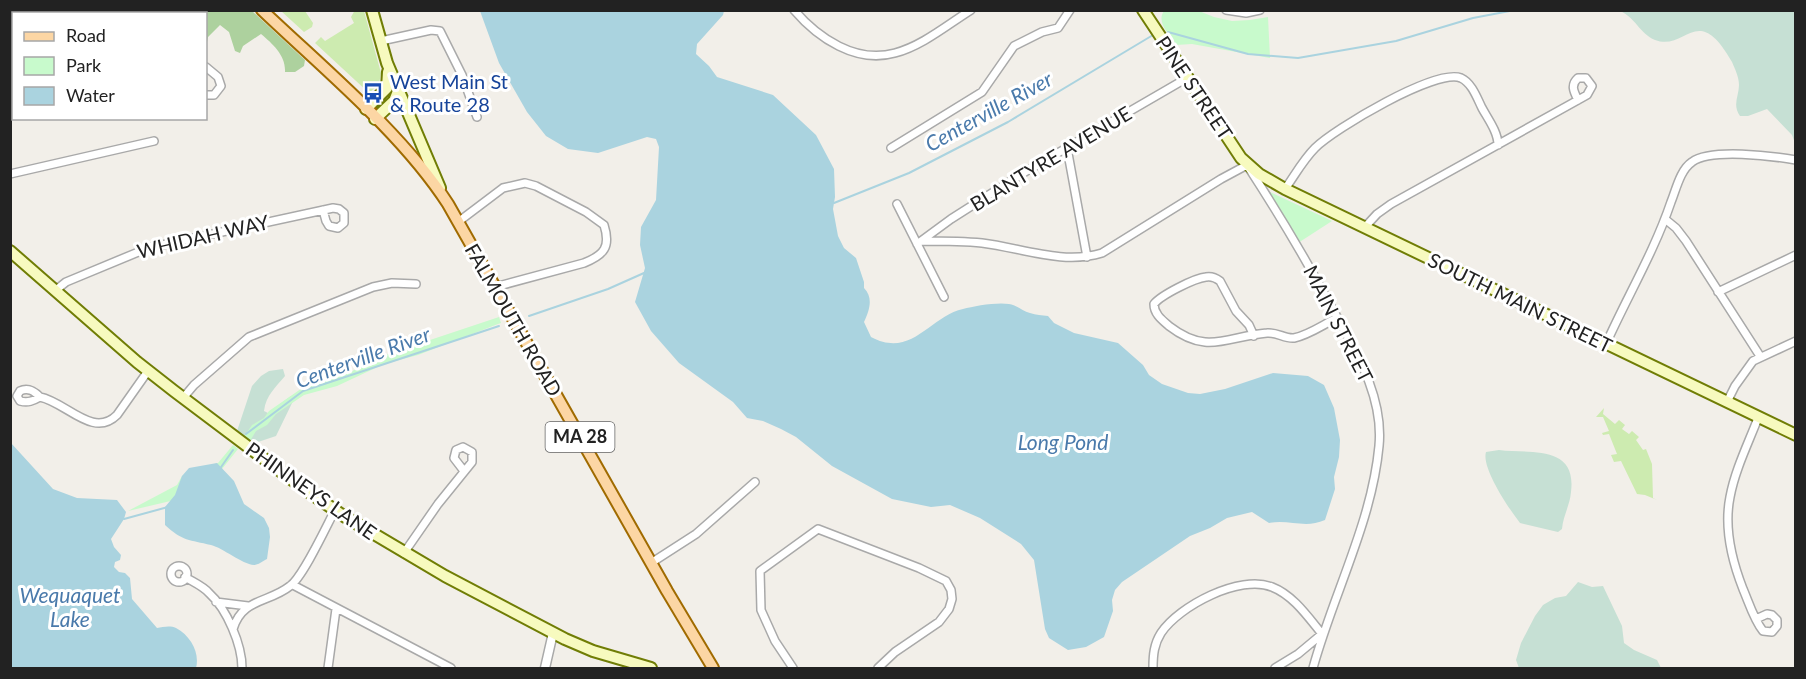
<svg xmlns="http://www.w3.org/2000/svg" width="1806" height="679" font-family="Lato,sans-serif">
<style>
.grass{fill:#cdebb0}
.forest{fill:#add19e}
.wetland{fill:#c6e0d4}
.park{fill:#c8facc}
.water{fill:#aad3df}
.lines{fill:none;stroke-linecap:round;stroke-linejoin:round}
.stream{stroke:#aad3df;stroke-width:2}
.minor-casing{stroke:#a9a9a9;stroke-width:10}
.tertiary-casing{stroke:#a9a9a9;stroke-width:11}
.secondary-casing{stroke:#707d05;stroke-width:14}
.primary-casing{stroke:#a06b00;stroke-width:14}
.minor{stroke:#fff;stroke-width:7}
.tertiary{stroke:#fff;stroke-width:8}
.secondary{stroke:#f7fabf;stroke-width:10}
.primary{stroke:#fcd6a4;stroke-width:10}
.labels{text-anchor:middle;stroke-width:6;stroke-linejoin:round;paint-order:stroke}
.shield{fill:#fff;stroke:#646464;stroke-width:1.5}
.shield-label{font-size:18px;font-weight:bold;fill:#222}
.transit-label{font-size:20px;fill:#164399;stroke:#fff;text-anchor:start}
.street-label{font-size:20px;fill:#222;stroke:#fff}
.water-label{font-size:21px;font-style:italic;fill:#4a7aab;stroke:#fff}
</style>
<rect width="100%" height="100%" fill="#f2efe9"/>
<path class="grass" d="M355,10L364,11L381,73L379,84L369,93L315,43L321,37L325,41L354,23L351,17Z
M281,11H305L313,23L312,27L304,32Z
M1604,408L1603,414L1615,424L1619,420L1625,425L1622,429L1629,434L1632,431L1639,437L1636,440L1643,450L1646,449L1652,464L1653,498L1657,500L1645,495L1637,494L1621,461L1614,462L1611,455L1617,454L1609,434L1603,435L1602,433L1609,431L1603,417H1596Z"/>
<path class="forest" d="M203,10L252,11L305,60L304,66L295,72H285C286,56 273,44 261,34L243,46L240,53L235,51L229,32L220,25L208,37L206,47V14L203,13Z"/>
<path class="wetland" d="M1620,11H1795V143L1792,135L1767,109L1748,116H1740C1732,105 1739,96 1739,85C1739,77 1735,69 1732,62C1697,0 1686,52 1655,40C1640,34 1635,17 1620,11Z
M283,369L285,376C276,387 266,395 264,411L268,413L291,396L294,399L276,436L258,442L251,441L239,436L237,431L252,386L261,376L269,371Z
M1499,450C1530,454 1577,444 1571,492C1570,505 1563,516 1562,529L1558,532L1520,523C1510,510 1481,468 1486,452Z
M1578,582L1592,587L1603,586L1622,626L1624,643L1634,650L1657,660L1661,668H1519L1516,660L1521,643L1535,616L1543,605L1555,598L1566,596Z"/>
<path class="park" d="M1164,11H1199L1214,17L1232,21L1250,20L1268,17L1270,58L1192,44L1176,45C1169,34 1156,22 1164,11Z
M1268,191L1332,221L1298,243Z
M499,317L501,323L498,324L418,355L384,364L337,386L304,395L276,414L267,425L256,431L250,441L244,437L252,425L264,418L269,411L308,384L345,375L376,358Z
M233,445L238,449L222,469L179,499L128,511L177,485L182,476L195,469L218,463Z"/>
<path class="water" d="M480,11H724L723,15L697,44L696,54L709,66L717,77L773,95L816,135L834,169L835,197L833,209L838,236L844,248L856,258L864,282V288C874,298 869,311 864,322L871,337C912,359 930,316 963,309C974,306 997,302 1009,304C1017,305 1022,311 1030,313C1036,315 1042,315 1048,316L1054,323L1074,333L1118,343L1143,365L1149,375L1162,384L1188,393L1200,394L1225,389L1273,373L1308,376L1324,385L1334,408L1340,440L1339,457L1334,477L1335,489L1325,520C1305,529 1289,519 1269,523L1252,512L1227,518L1210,528L1190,536L1122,582L1115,590L1112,600L1113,611L1104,637L1086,647L1068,650L1049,638L1045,629L1034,560L1021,544L980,518L950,505L931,507L892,499L832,466L796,437L781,429L763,421L747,418L733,402L679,363L651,331L635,302L645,268L640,245L641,227L656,200L659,147L656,139L647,137L598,153L568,149L546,136L527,112L499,63Z
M11,443L53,489L77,498L117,500L126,512L124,519L111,539L114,547L121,555L120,560L115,562L114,567L119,572L125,573L130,578L132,599L157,628C163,627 170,625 176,628C191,636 200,653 196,668H11Z
M217,463L234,481L244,504L264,518L269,528L270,537L267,559C263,561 258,565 254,565C242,564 223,548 211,545C190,540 182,541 165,525V507L175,495L182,476L189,468Z"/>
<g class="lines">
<path class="stream" d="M1168,32L1248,54L1298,58L1396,41L1473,18L1515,10
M834,203L909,173L1008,122L1153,35
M529,316L608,289L644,273
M246,434L303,391L499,326
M219,470L233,450
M124,519L168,507"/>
<g class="minor-casing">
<path id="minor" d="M794,10C818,38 856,64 895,53C922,46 947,25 971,10
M1226,10L1246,13L1260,10
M381,41L431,30L440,31L462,75L477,117
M10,50H14
M206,67L218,77L221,86L214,95H206
M891,148L982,92L1014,46L1042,32L1058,28L1070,10
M1067,148L1087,257
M10,174L154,141
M1285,189C1295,175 1303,160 1315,148C1334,129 1436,68 1461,78C1472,83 1477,98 1482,108C1488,119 1498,132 1498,145
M897,204L944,297
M1665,219L1676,228L1686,241L1760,356
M458,222L503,188L525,183L536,186L586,212L604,225C611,247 604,255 584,263L495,287
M1365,227L1377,214L1391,204L1587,95L1592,86L1586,78H1578C1570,85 1574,92 1578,100
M922,241C942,241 962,241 982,243C1022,248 1063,265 1102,253L1221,179L1247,165C1277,211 1305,258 1331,306C1354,349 1384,395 1379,446C1372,522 1333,595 1313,668
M917,244L951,219L1025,172L1187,78
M56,290L66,282L148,248L333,208L339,209L344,213V223L338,228L329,226L326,221L323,210
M1718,292L1796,255
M1254,336L1249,325L1236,311L1220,281C1216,278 1211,276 1206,277C1195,278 1161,295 1154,304C1154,314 1162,320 1169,326C1208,356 1227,336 1267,333C1277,332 1285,339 1294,338C1309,335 1324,324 1337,318
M1606,344C1627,297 1654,252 1671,202C1676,190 1680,170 1692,162C1711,148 1772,156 1796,160
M40,397C34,391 28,387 20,391L17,396L20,401C28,403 33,401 40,397C66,402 93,439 117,415L148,371
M183,398L194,385L249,337L373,287L392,283L416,284
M1727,402L1735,386L1753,361L1796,341
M404,553L438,504L472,462V452L463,447L456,450L454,458L464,471
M651,563L696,534L755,482
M171 574a8 8 0 1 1 16 0a8 8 0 1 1-16 0Z
M185,577C193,582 203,586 209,593C227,609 242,645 242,668
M293,585L451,668
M216,602L248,606
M1756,619L1767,614L1772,615L1777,620V626L1772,632L1763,631C1754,620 1749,603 1743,589C1732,561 1724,527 1730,497C1735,470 1748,444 1758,418
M233,629C242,598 269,603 290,586C303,577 326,527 335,510
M328,668L336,609
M793,668L775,641L761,610L760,571L818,529L919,568L946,581L951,590L952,599L949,609L939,622L895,652L878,668
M1153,668C1153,655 1154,644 1161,633C1179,606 1240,574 1272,587C1293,595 1308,617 1322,634L1298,654L1275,668"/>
</g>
<g class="tertiary-casing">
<path id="tertiary" d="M545,668L553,633"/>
</g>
<g class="secondary-casing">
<path id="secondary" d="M372,10L387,63L440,188
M1143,10L1241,158L1259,174L1285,189L1796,435
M366,109L387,88L388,72
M375,119L394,101L398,91
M10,251L137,362L174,391L303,488L342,515L445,576L565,639L593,651L651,668"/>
</g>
<g class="primary-casing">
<path id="primary" d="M262,10C324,69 402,133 448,204L667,591L713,668"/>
</g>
<use href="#minor" class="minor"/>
<use href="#tertiary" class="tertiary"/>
<use href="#secondary" class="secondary"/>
<use href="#primary" class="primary"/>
</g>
<defs>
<g id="bus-bare" transform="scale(1.62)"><path d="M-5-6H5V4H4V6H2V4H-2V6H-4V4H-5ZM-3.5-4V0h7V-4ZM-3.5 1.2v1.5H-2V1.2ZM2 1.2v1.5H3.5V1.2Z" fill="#1a4fb4" stroke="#fff" stroke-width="2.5" paint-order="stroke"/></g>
</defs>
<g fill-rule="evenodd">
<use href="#bus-bare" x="373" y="93"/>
</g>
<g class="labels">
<rect class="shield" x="545.5" y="422" width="69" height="30" rx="4.5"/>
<g class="shield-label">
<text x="580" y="443">MA 28</text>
</g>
<g class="transit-label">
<text x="390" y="89">West Main St<tspan x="390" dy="23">&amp; Route 28</tspan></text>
</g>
<g class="street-label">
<text transform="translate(1194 88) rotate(56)" y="7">PINE STREET</text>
<text transform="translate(1051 159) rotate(-31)" y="7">BLANTYRE AVENUE</text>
<text transform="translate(203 237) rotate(-13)" y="7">WHIDAH WAY</text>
<text transform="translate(1520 303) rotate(26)" y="7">SOUTH MAIN STREET</text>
<text transform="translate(513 320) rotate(60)" y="7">FALMOUTH ROAD</text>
<text transform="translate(1338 324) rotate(63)" y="7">MAIN STREET</text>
<text transform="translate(311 491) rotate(35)" y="7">PHINNEYS LANE</text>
</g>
<g class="water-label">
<text transform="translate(989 112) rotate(-29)" y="7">Centerville River</text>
<text transform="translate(363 358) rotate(-20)" y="7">Centerville River</text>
<text x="1063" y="450">Long Pond</text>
<text x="70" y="603">Wequaquet<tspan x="70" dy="24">Lake</tspan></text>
</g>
</g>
<rect width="1806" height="679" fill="none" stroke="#222222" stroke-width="24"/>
<rect x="12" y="12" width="195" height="108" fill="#ffffff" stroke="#a7a7a7" stroke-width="1.5"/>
<rect x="24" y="32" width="30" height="9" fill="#fcd6a4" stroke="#a7a7a7" stroke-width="1.5"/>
<text x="66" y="42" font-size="18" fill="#222222">Road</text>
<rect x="24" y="57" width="30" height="18" fill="#c8facc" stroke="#a7a7a7" stroke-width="1.5"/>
<text x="66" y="72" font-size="18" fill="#222222">Park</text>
<rect x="24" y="87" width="30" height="18" fill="#aad3df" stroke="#a7a7a7" stroke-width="1.5"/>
<text x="66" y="102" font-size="18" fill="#222222">Water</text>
</svg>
